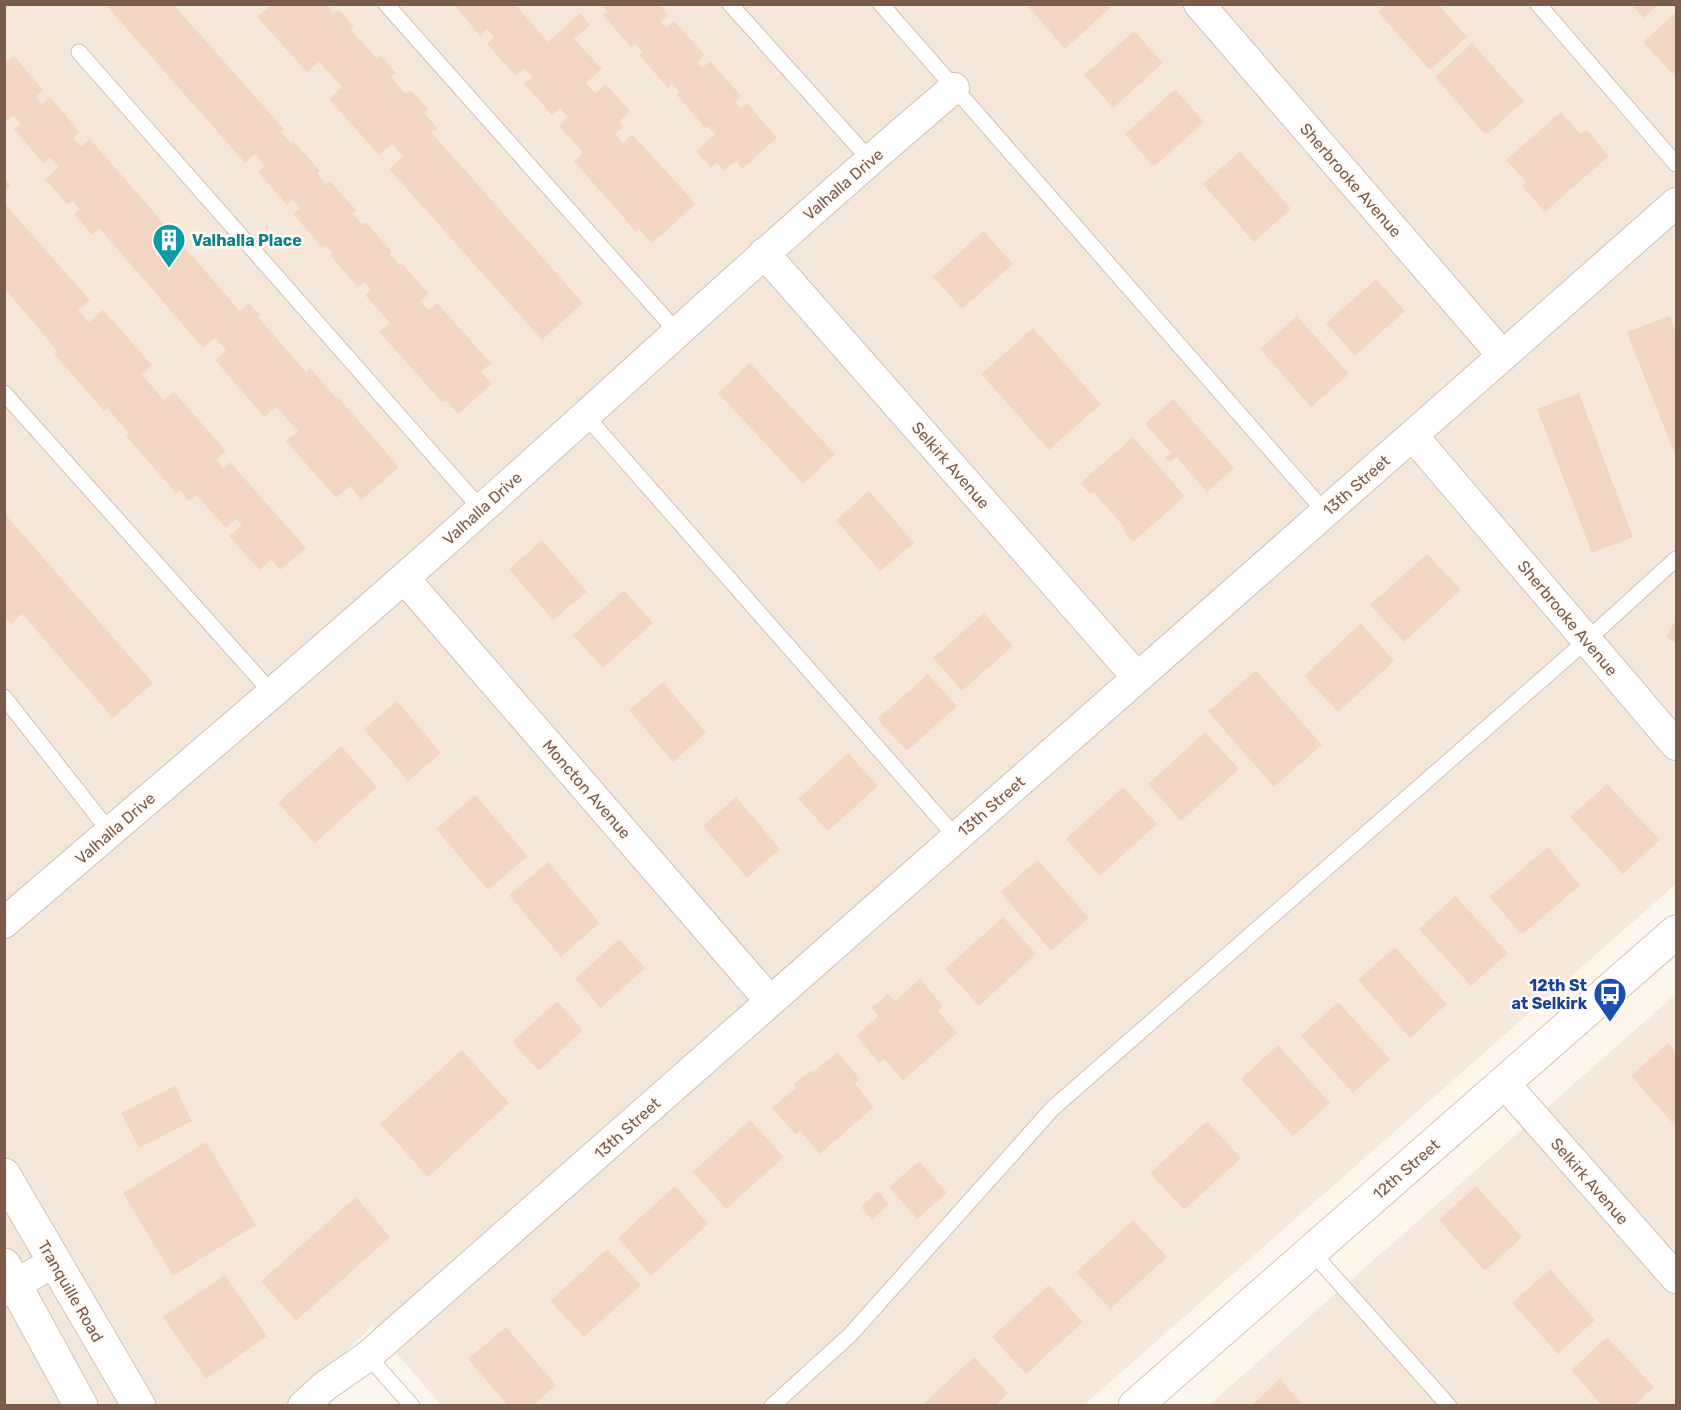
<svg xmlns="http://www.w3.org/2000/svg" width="1681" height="1410" font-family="Rubik,sans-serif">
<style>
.residential{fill:#f5e8da}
.building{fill:#f3d5c3}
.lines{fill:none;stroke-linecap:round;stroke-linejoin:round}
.lane-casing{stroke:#d1beb0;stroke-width:17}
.street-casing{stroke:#d1beb0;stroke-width:32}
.secondary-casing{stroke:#d6c0b0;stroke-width:35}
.lane{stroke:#fff;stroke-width:15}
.street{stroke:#fff;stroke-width:30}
.secondary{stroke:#fff;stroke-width:33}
.labels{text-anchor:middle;stroke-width:5;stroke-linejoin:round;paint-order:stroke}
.street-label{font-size:16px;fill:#7a5c4d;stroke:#fffaf3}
.culture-label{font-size:16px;font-weight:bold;fill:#0d838f;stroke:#fffaf3;text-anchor:start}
.transit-label{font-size:16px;font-weight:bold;fill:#164399;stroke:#fffaf3;text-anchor:end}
</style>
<rect width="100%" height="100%" fill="#fdf6ec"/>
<path class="residential" d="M5,5H1676V884L1084,1405H441L373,1326L289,1405L5,1406Z
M1676,994V1405H1209Z"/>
<path class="building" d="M105,4H173L284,129L281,132L291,143L293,141L320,171L317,173L326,184L330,181L356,210L352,213L363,225L366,222L392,252L390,254L400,265L402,263L429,294L421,301L429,310L437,303L491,363L481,372L492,384L458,414L446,401L443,403L379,332L390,323L365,295L371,290L364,282L358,287L330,255L332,253L325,245L322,247L293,214L300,208L292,200L287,205L258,172L265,166L255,154L245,163Z
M268,4H326L334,13L338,9L354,26L350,29L377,59L381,56L396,73L391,77L406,94L410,90L428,109L424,113L438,129L431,132L583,303L542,340L389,169L403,157L392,144L379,155L329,99L342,87L319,62L307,72L257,17L269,7Z
M453,4H515L548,42L580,13L590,25L574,39L602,69L586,83L595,93L606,84L630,111L620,121L624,126L615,134L623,143L632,134L696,204L652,243L639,229L636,232L574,161L583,153L559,126L568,117L560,108L552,115L524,84L532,77L525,69L516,76L487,44L494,37L487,29L480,36Z
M601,4H659L668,15L661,22L666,28L674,21L705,55L697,62L702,68L710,61L741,96L735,102L741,108L747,103L777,138L742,169L736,161L724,171L717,163L711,168L696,151L715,134L707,126L705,128L677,95L680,92L672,84L668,88L639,55L643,52L635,44L631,47L603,15L608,12Z
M1026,4H1107L1110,8L1065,49Z
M1386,4H1438L1467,37L1430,70L1378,12Z
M1631,4H1659L1643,18Z
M1676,12V78L1643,42Z
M1134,31L1163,63L1113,108L1084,75Z
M1472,43L1524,101L1486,135L1435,77Z
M14,56L43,90L36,97L42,104L50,97L80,132L73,138L81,146L90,139L240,311L249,303L260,315L258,317L306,372L310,368L336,398L337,396L399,467L361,500L350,486L336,498L286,441L298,431L276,407L264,417L215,360L226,350L215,338L203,348L99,228L92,235L74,214L80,209L72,201L67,204L45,179L59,167L50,158L43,163L14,129L20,124L13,115L7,121L4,118V64Z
M1175,89L1204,122L1154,167L1125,134Z
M1561,112L1581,134L1586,129L1609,156L1545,212L1522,186L1526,182L1506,160Z
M1240,151L1291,209L1254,242L1203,184Z
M4,178L11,185L4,191Z
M5,204L90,300L78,310L89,322L103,310L152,365L142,375L164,400L174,392L226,451L216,460L223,469L230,462L306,548L280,570L271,560L259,570L229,536L242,525L236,519L226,528L196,495L189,501L180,490L176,493L126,436L129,433L107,408L104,411L54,354L57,352L49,341L5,289Z
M983,231L1013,264L962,309L933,277Z
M1376,279L1405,311L1355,356L1326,323Z
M1297,316L1349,374L1311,407L1260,349Z
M1670,316L1676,333V458L1627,332Z
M1033,328L1101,404L1049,450L981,374Z
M750,363L835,454L803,484L718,393Z
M1579,393L1633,537L1592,553L1537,409Z
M1173,399L1234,468L1207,492L1176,457L1170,463L1165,458L1171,453L1145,424Z
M1133,437L1185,496L1133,542L1123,530L1125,528L1094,493L1091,495L1080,483Z
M869,491L914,543L880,571L836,520Z
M4,513L153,683L113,718L22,614L11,624L4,616Z
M542,540L587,592L553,620L509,569Z
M1427,554L1461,590L1404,642L1370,605Z
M624,590L653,623L603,668L573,635Z
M984,613L1013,646L962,691L933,658Z
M1676,619V643L1666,637Z
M1361,623L1394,661L1338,712L1304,676Z
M1256,670L1322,745L1274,787L1208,712Z
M928,674L957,706L907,751L877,719Z
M663,682L706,733L673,762L629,710Z
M397,701L441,753L408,781L364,729Z
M1205,732L1239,769L1181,821L1148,784Z
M341,746L377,787L315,843L278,803Z
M848,753L878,786L828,831L798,799Z
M1607,784L1660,840L1623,874L1570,817Z
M1123,787L1157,824L1100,876L1066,839Z
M475,795L528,856L488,890L436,829Z
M736,797L780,849L747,878L703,826Z
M1548,847L1580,885L1522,935L1489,897Z
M1038,860L1089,918L1051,951L1000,892Z
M548,862L600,923L561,957L509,895Z
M1455,896L1508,953L1471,986L1419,929Z
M1003,917L1036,954L979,1006L945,969Z
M619,939L645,968L601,1008L575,979Z
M1395,947L1447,1004L1410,1038L1358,980Z
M920,979L943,1006L938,1011L957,1033L903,1081L884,1059L879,1063L856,1036L878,1016L871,1008L888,994L895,1001Z
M557,1001L583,1030L539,1071L512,1042Z
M1338,1002L1390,1059L1353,1093L1301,1036Z
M1668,1043L1676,1052V1127L1631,1076Z
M1278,1045L1330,1103L1293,1136L1241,1079Z
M462,1050L509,1103L428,1177L380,1124Z
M837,1052L860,1079L855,1084L874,1107L820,1154L800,1131L796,1135L772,1108L796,1088L793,1085L810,1071L812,1073Z
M175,1086L192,1121L139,1148L121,1113Z
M750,1120L784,1157L726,1209L693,1172Z
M1207,1121L1241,1158L1184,1210L1150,1173Z
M206,1142L256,1225L173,1276L123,1193Z
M919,1161L947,1193L917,1219L889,1187Z
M675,1186L708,1224L651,1276L618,1238Z
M1476,1186L1522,1237L1485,1271L1439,1220Z
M878,1191L889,1204L872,1220L861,1207Z
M356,1197L390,1237L296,1321L261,1281Z
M1133,1220L1167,1257L1110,1309L1076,1272Z
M607,1249L641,1285L584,1337L550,1301Z
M1550,1269L1595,1320L1558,1354L1512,1303Z
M225,1275L267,1336L206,1379L163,1317Z
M1049,1285L1083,1322L1026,1374L992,1337Z
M506,1327L556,1385L533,1406H508L468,1359Z
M1607,1337L1654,1387L1634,1406H1602L1571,1370Z
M974,1357L1008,1393L995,1406H921Z
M1280,1379L1304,1406H1251Z"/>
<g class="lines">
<g class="lane-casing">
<path id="lane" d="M386,4L677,332
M730,4L870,160
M881,4L1325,512
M1538,4L1676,164
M79,52L481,509
M4,393L272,693
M585,415L956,837
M4,697L110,832
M1311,1251L1449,1406
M368,1356L412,1406
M772,1406L850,1335L1053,1108L1587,640L1676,559"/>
</g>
<g class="street-casing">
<path id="street" d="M1199,4L1503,356
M764,253L1137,677
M1413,436L1676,745
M404,578L770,1001
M4,923C137,808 272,695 404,578C588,416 767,247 954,88
M1504,1083L1676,1278
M4,1291L54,1262
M303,1406L325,1386L368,1356L1676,203"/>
</g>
<g class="secondary-casing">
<path id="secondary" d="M4,1175L139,1406
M4,1265L81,1406
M1135,1406L1676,932"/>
</g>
<use href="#lane" class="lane"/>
<use href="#street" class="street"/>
<use href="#secondary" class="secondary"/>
</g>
<defs>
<g id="building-pin" transform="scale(1.725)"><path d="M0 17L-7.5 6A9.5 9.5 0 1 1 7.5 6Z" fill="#0f9aa8" stroke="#fffaf3"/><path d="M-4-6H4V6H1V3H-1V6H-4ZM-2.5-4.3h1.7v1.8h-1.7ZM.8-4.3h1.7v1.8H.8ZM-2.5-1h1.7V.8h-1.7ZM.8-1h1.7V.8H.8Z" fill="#fff"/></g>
<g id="bus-pin" transform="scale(1.725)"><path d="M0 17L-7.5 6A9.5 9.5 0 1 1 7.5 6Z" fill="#1a4fb4" stroke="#fffaf3"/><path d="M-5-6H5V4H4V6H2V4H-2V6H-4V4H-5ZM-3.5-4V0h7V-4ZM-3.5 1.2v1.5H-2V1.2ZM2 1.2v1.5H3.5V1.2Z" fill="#fff"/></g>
</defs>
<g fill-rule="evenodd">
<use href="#building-pin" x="169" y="240"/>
<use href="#bus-pin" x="1610" y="994"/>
</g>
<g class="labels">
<g class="street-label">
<text transform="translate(1351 180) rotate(49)" y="6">Sherbrooke Avenue</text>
<text transform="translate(843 184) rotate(-41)" y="6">Valhalla Drive</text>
<text transform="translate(951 465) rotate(49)" y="6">Selkirk Avenue</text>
<text transform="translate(1356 485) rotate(-41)" y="6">13th Street</text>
<text transform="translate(482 508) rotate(-42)" y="6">Valhalla Drive</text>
<text transform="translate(1568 618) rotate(50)" y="6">Sherbrooke Avenue</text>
<text transform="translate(587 789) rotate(49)" y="6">Moncton Avenue</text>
<text transform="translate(991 806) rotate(-41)" y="6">13th Street</text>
<text transform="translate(115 828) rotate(-41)" y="6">Valhalla Drive</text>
<text transform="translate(627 1128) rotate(-42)" y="6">13th Street</text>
<text transform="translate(1406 1169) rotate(-41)" y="6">12th Street</text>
<text transform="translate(1590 1181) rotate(49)" y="6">Selkirk Avenue</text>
<text transform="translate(71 1291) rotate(60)" y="6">Tranquille Road</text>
</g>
<g class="culture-label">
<text x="192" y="246">Valhalla Place</text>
</g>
<g class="transit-label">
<text x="1587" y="991">12th St<tspan x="1587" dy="18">at Selkirk</tspan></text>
</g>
</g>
<rect width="1681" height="1410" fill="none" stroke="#7a5c4d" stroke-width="12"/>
</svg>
